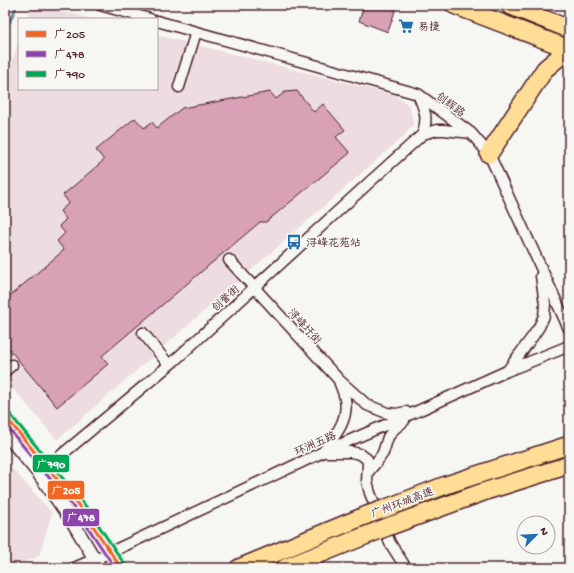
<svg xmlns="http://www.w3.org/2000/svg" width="574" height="573" font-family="'Gochi Hand','LXGW WenKai TC',sans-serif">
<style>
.built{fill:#eddce0}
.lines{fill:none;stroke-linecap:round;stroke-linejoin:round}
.stream{stroke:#6a8698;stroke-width:2.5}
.building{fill:#d8a1b6;stroke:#4a1f2b}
.minor-casing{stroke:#4a1f2b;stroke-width:13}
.tertiary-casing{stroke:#4a1f2b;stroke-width:15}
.motorway-casing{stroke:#4a1f2b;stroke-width:20}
.minor{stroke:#f6f6f2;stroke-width:10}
.tertiary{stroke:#f6f6f2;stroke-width:12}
.motorway{stroke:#fedd96;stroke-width:17}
.motorway-bridge-casing{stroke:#4a1f2b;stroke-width:20;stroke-linecap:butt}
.motorway-bridge{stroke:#fedd96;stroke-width:17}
.bus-1-casing{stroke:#f6f6f2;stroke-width:6}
.bus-2-casing{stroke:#f6f6f2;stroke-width:6}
.bus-3-casing{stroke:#f6f6f2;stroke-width:6}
.bus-1{stroke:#f26522;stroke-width:3}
.bus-2{stroke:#8e44ad;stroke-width:3}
.bus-3{stroke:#00a651;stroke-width:3}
.labels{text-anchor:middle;stroke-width:3.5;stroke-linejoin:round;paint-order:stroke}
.poi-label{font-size:11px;fill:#4a1f2b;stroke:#f6f6f2;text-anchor:start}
.street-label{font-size:11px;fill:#4a1f2b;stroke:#f6f6f2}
.line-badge{stroke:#f6f6f2;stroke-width:1.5}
.badge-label{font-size:11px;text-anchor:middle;font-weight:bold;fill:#fff}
</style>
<rect width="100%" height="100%" fill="#f6f6f2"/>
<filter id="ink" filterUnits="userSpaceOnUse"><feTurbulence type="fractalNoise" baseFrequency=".025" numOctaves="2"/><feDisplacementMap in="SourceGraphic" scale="8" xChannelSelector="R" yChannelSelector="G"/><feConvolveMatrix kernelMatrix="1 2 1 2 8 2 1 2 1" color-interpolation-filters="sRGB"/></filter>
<g filter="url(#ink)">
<path class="built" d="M32,5H35L92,19H27Z
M157,35L395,95L410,106L413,125L404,136L57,440L5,379V81L19,41V89H157Z
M5,460L52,513L39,556L10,568H5Z"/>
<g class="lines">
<path class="stream" d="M5,33L17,5"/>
</g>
<path class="building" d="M364,5H397L388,32L359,21Z
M297,91L314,112L323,104L345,130L336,137L350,153L266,222H260L102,356L108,364L57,407L5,344V300L64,250L57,241L65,233L59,226L66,219L60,211L69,203L63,195L104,160L96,150L135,118L144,128L152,122L157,128L182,108L270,92L276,99L285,92Z"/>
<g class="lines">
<g class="minor-casing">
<path id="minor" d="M100,5L150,19
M157,21L418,94L471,133L489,154L569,329
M179,87L196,32
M418,94C425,111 428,116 423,134
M229,260L339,380L367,405L387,413L396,414L406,412
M143,333L169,365
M508,370L533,336L539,327L544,316L545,304L541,276
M5,371L12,365
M323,452C335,436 349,420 345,399C344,393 341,387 339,381
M327,452H351L360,454L367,459L368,464L367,481L370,493L390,543L406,568
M41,472L174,361L373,179L423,134L437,130H444L471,133
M368,472L378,460L383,453L388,437L394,429L404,421
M74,568L111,552L323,452L420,410L507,371L569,346"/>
</g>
<g class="tertiary-casing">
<path id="tertiary" d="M5,416L47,467L83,511L121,568
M5,433L39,474L72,521L100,568"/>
</g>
<g class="motorway-casing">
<path id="motorway" d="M454,5L569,49
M509,5L569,29
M489,154L545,69L558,58L569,54
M384,509L446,485L569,445
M390,526L486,491L569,465
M239,568L367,515
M285,568L377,531"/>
</g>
<use href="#minor" class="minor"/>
<use href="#tertiary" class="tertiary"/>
<use href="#motorway" class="motorway"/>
<g class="motorway-bridge-casing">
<path id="motorway-bridge" d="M367,515L384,509
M377,531L390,526"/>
</g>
<use href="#motorway-bridge" class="motorway-bridge"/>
<g class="bus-1-casing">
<path id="bus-1" d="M5,416L83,511L121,568"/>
</g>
<g class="bus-2-casing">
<path id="bus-2" d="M5,424L79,514L115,568"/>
</g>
<g class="bus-3-casing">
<path id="bus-3" d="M9,413L87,508L125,565"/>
</g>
<use href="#bus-1" class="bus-1"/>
<use href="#bus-2" class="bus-2"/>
<use href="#bus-3" class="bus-3"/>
</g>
</g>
<defs>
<g id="supermarket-bare" transform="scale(1.2)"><path d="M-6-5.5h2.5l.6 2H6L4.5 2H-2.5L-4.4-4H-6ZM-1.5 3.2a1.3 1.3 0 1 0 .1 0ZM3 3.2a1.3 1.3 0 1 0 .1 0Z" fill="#1f6fb2" stroke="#f6f6f2" stroke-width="2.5" paint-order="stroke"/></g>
<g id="bus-bare" transform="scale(1.2)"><path d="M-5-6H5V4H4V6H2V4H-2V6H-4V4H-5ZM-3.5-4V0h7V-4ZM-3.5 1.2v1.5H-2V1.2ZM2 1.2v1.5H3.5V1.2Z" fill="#1f6fb2" stroke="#f6f6f2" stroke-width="2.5" paint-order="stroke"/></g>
</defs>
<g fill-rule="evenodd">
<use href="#supermarket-bare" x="406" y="26"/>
<use href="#bus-bare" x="294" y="242"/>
</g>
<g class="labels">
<g class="poi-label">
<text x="418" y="30">易捷</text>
<text x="306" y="246">浔峰花苑站</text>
</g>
<g class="street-label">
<text transform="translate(451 104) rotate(37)" y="4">创辉路</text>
<text transform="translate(225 298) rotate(-42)" y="4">创誉街</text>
<text transform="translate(305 326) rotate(48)" y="4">浔峰圩街</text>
<text transform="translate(315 443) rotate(-24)" y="4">环洲五路</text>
<text transform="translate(402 502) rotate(-21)" y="4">广州环城高速</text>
</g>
</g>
<g class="line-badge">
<rect x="32" y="454" width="38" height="19" rx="4" fill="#00a651"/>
<rect x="47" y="480" width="38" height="20" rx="4" fill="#f26522"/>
<rect x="62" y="508" width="38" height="19" rx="4" fill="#8e44ad"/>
</g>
<g class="badge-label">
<text x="51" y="468">广790</text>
<text x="66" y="494">广205</text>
<text x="81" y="521">广478</text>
</g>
<rect width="574" height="573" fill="none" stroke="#f6f6f2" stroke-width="20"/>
<rect x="10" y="10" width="554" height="553" fill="none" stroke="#4a1f2b" stroke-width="1.5" filter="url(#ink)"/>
<rect x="18" y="18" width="140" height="72" fill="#f6f6f2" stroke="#b1a0a2"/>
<rect x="26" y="31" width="20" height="6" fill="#f26522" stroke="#b1a0a2"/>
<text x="54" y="38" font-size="12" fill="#4a1f2b">广205</text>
<rect x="26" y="51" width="20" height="6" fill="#8e44ad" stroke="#b1a0a2"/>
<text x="54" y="58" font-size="12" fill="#4a1f2b">广478</text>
<rect x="26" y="71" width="20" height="6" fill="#00a651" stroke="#b1a0a2"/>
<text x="54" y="78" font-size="12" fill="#4a1f2b">广790</text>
<g transform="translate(536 535) rotate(66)"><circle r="19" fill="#f6f6f2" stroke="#b1a0a2"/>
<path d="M0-3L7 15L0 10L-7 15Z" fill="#1f6fb2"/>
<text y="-6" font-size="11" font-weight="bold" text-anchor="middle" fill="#4a1f2b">N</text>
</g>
</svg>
